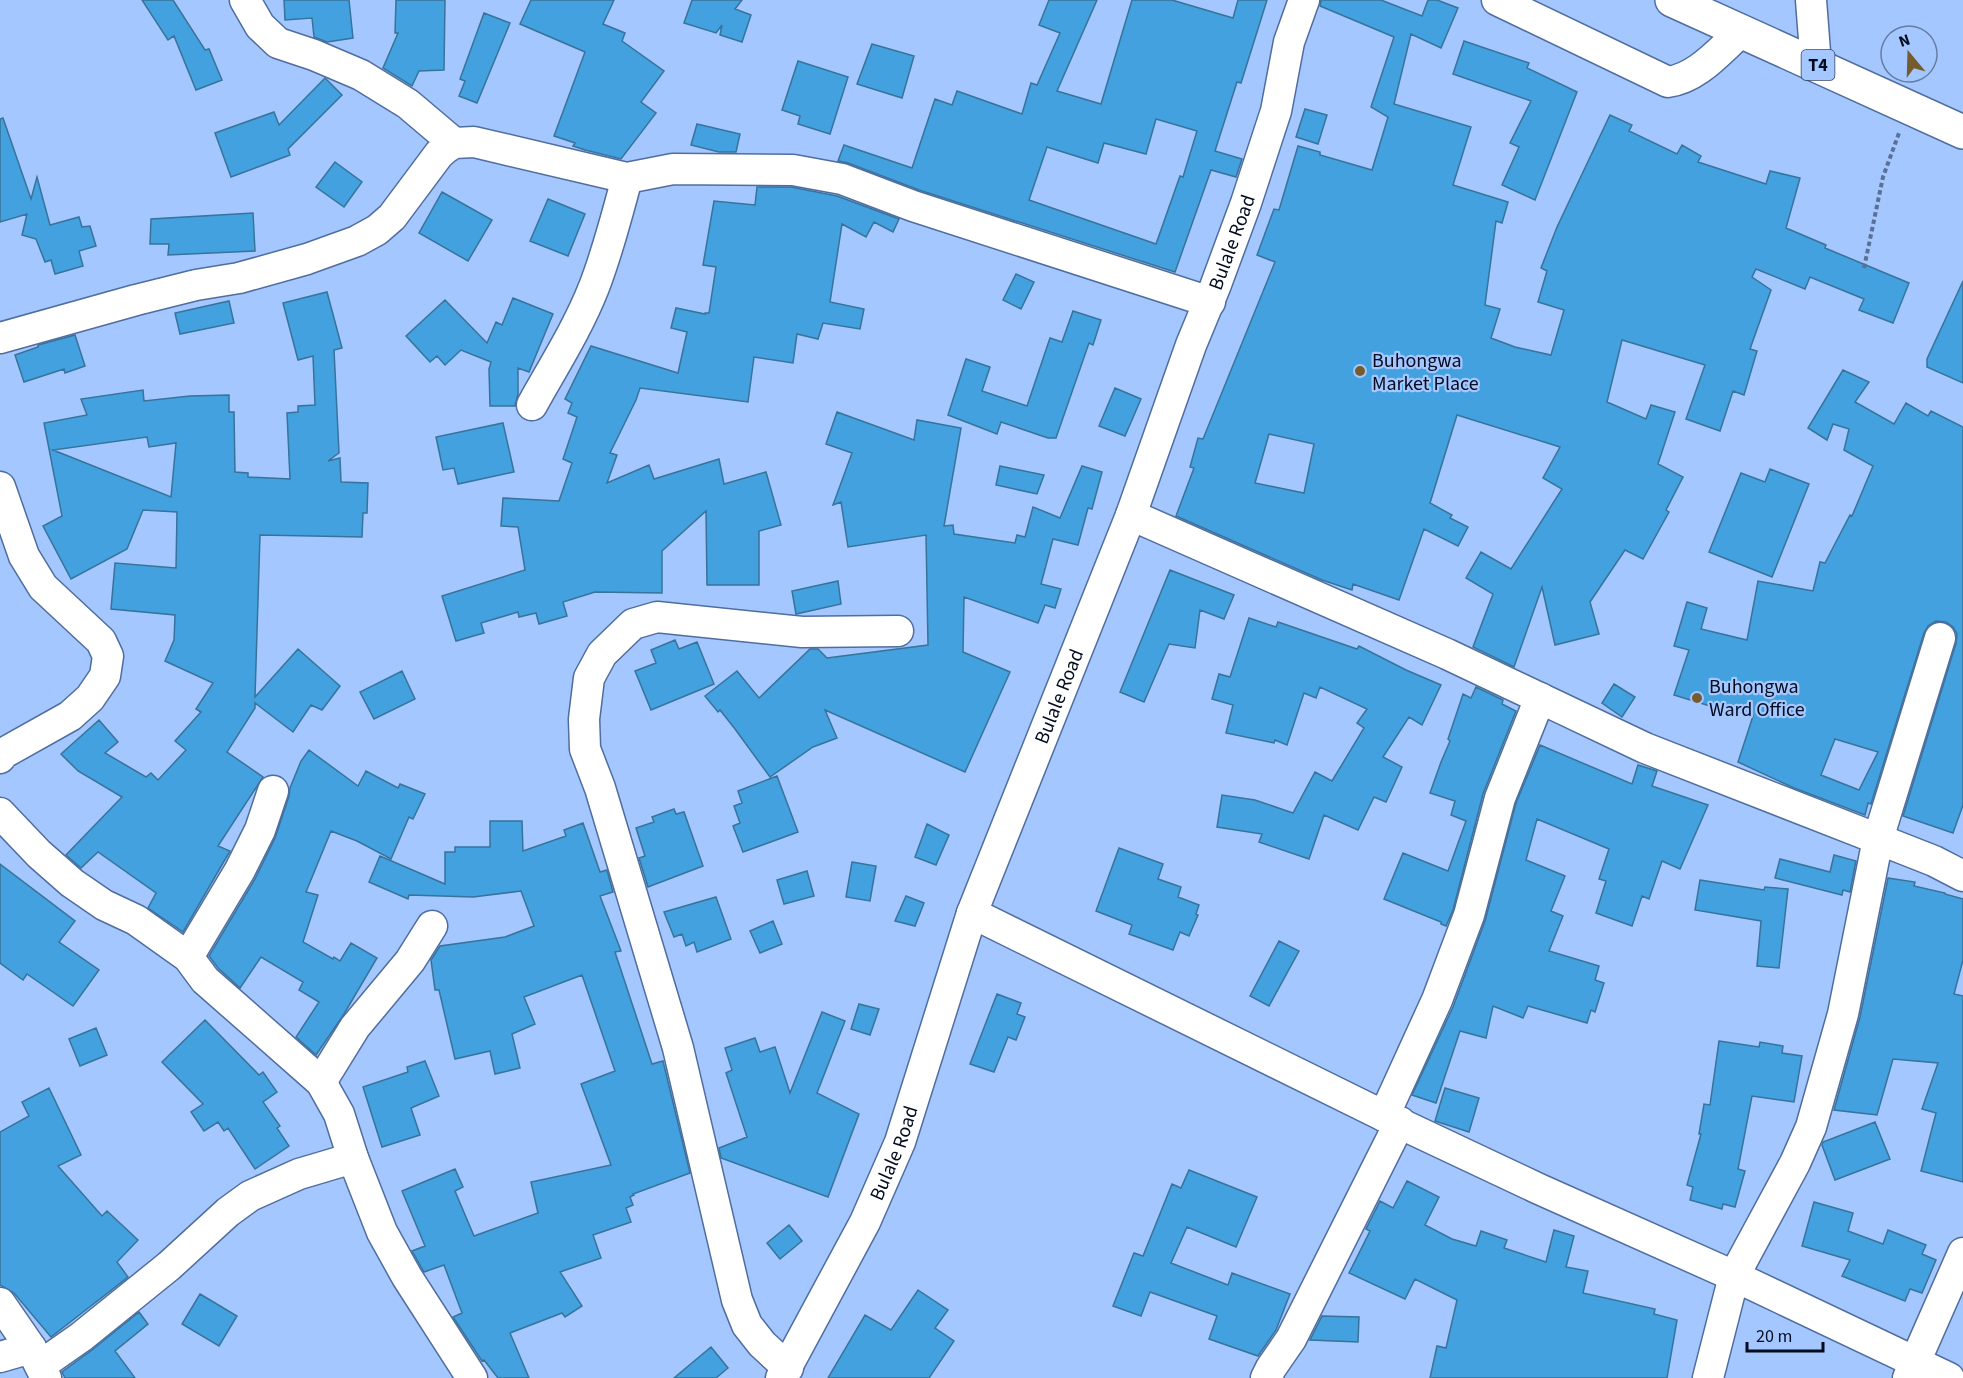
<svg xmlns="http://www.w3.org/2000/svg" width="1963" height="1378" font-family="'Source Sans 3',sans-serif">
<style>
.building{fill:#42a1de;stroke:#37739a;stroke-width:1.5;fill-rule:evenodd}
.lines{fill:none;stroke-linecap:round;stroke-linejoin:round}
.minor-casing{stroke:#4f6d9f;stroke-width:33}
.highway-casing{stroke:#4f6d9f;stroke-width:36}
.path{stroke:#5a7097;stroke-width:4;stroke-dasharray:4.5 3;stroke-linecap:butt}
.minor{stroke:#fff;stroke-width:30}
.highway{stroke:#fff;stroke-width:33}
.poi-dot{fill:#755b2d;stroke:#a5c7ff;stroke-width:2}
.labels{text-anchor:middle;stroke-width:4.5;stroke-linejoin:round;paint-order:stroke}
.shield{fill:#a5c7ff;stroke:#344462;stroke-width:1.5}
.shield-label{font-size:18px;font-weight:bold;fill:#030c1f}
.street-label{font-size:20px;fill:#030c1f;stroke:#a5c7ff}
.poi-label{font-size:20px;fill:#030c1f;stroke:#a5c7ff;text-anchor:start}
</style>
<rect width="100%" height="100%" fill="#a5c7ff"/>
<path class="building" d="M142,0H173L205,50L209,49L222,80L196,90L174,36L168,40Z
M284,0H349L353,38L327,42L314,37L312,18L285,20Z
M396,0H445L444,70L419,71L412,86L383,68L398,33H395Z
M531,0H614L603,24L625,33L622,41L664,71L641,102L656,113L621,159L585,150L573,146L575,143L554,136L585,52L520,24Z
M692,0H742L735,9L751,15L742,42L720,35L722,25L716,33L684,23Z
M1049,0H1097L1057,91L1101,104L1132,0H1172L1233,18L1238,0H1267L1241,83L1237,82L1215,151L1242,159L1236,177L1211,170L1175,272L919,190L848,163L838,161L844,145L912,168L935,99L952,105L957,91L1022,114L1031,83L1037,85L1060,33L1039,25ZM1156,119L1197,131L1183,177L1180,176L1156,244L1029,200L1047,147L1098,163L1104,143L1146,154Z
M1321,0H1381L1422,16L1428,0H1437L1458,8L1441,48L1411,34L1394,104L1471,127L1453,185L1508,202L1502,223L1496,221L1485,305L1500,309L1491,338L1515,347L1551,355L1564,310L1538,302L1547,271L1541,268L1557,227L1610,115L1632,125L1629,131L1677,154L1682,145L1701,156L1698,162L1766,184L1770,171L1800,178L1786,228L1826,245L1825,248L1909,283L1893,323L1859,310L1864,299L1810,277L1805,289L1756,269L1752,277L1771,290L1750,349L1757,351L1744,395L1733,391L1720,431L1686,419L1705,365L1622,340L1607,402L1646,419L1651,405L1675,412L1658,464L1683,477L1666,510L1669,512L1643,559L1625,550L1590,602L1599,634L1555,645L1542,587L1514,667L1473,647L1493,594L1466,578L1481,552L1511,569L1562,489L1543,478L1560,447L1457,415L1430,503L1452,515L1450,518L1468,527L1458,546L1424,529L1399,600L1353,584L1352,590L1322,580L1176,516L1194,468L1190,467L1198,438L1203,439L1275,262L1257,255L1274,209L1279,210L1298,146L1320,152V155L1372,170L1388,117L1371,107L1394,37L1320,6ZM1269,434L1314,444L1304,493L1255,483Z
M484,13L510,23L477,103L459,96L465,81L460,79Z
M1464,41L1529,63L1527,68L1577,92L1535,200L1502,185L1519,147L1510,143L1531,101L1453,74Z
M872,44L914,56L902,98L857,84Z
M798,61L848,77L830,134L798,124L800,116L782,110Z
M325,78L342,95L288,149L290,155L231,177L215,133L274,112L279,125Z
M1305,109L1327,115L1318,144L1296,137Z
M3,118L31,199L37,177L50,225L79,217L82,227L90,226L96,246L79,251L83,266L55,274L51,260L45,262L36,239L22,235L27,214L0,222V119Z
M697,124L740,134L736,152H719L691,145Z
M335,162L362,182L344,207L316,187Z
M757,187H791L837,196L899,219L893,232L874,222L866,237L842,224L830,302L864,309L860,329L823,323L818,339L797,334L793,363L754,357L748,402L640,388L636,400L610,453L617,455L607,483L649,465L654,479L719,459L724,484L766,472L781,525L759,531V585H707L706,511L662,551V593L595,592L563,602L567,616L539,624L536,613L519,617L518,612L481,623L484,633L456,641L442,596L525,570L518,527L501,526L503,498L559,501L572,463L563,459L577,417L568,413L572,403L565,399L591,346L678,373L687,332L671,328L676,308L705,314V313H709L716,267L703,265L714,201L755,205Z
M442,192L492,220L468,261L419,233Z
M548,199L585,214L568,256L530,241Z
M253,213L255,251L168,255L169,244H150L151,219Z
M1016,274L1034,282L1021,309L1003,300Z
M1963,281V383L1927,367V359Z
M327,292L342,348L334,350L339,453L328,461L340,458L341,482L368,483L367,513H363L362,537L260,535L255,697L298,649L340,686L322,710L311,705L293,732L255,703V708L227,752L263,777L218,846L230,851L183,932L148,908L156,893L98,852L81,868L66,855L122,797L78,771L61,754L99,720L118,742L105,753L146,777L151,773L158,780L186,750L175,741L201,712L196,709L213,683L165,661L174,640L175,615L111,609L115,563L176,568L177,512L143,510L127,549L71,579L43,526L62,516L44,423L87,415L81,399L143,390L144,401L190,396L229,395V412H234L235,472L248,473V477L290,479L287,413L298,412V406L315,405L313,356L298,360L283,303ZM147,437L149,447L176,443L171,497L53,450Z
M513,298L553,314L529,372L518,368V394L515,406H490L489,369L491,362L461,350L445,365L437,356L430,362L406,336L445,300L487,343L496,322L502,325Z
M229,301L234,323L180,334L175,313Z
M1073,311L1101,320L1093,345L1089,343L1056,438H1048L1001,422L997,434L948,415L966,359L990,367L982,391L1027,406L1050,338L1062,342Z
M75,335L85,366L65,373L64,369L24,382L15,355L38,347V345Z
M1843,370L1869,382L1855,402L1894,424L1906,403L1928,416L1931,411L1963,427V805L1953,833L1903,816L1956,643L1957,634L1953,627L1946,622L1936,621L1928,626L1924,633L1871,804L1868,803L1865,815L1794,788L1738,762L1753,716L1711,702L1710,706L1674,695L1689,650L1674,646L1687,602L1707,608L1701,629L1747,640L1758,581L1813,591L1820,562L1825,563L1850,515L1852,516L1873,466L1844,450L1849,429L1833,424L1827,440L1808,428ZM1835,739L1878,752L1859,790L1821,775Z
M1115,388L1141,399L1125,436L1099,426Z
M837,412L914,440L917,420L961,428L944,526L953,525L954,534L1015,543L1017,535L1025,537L1033,507L1060,518L1082,466L1102,472L1092,509L1088,508L1078,545L1053,539L1041,584L1061,589L1055,608L1045,605L1038,623L964,597L963,652L1010,672L965,772L825,710L837,738L813,747L770,777L735,729L720,710L718,712L705,696L737,671L759,698L810,649H818L827,658L928,645L926,535L848,547L841,502L833,505L852,453L826,444Z
M503,423L514,472L458,484L454,468L443,470L436,437Z
M1000,466L1044,475L1037,494L996,485Z
M1770,469L1809,484L1772,577L1709,552L1741,473L1765,482Z
M1170,570L1234,595L1224,619L1200,610L1195,648L1169,644L1144,702L1120,692Z
M838,581L841,604L796,614L792,591Z
M1249,618L1276,627L1278,622L1357,649L1359,646L1406,670L1441,685L1422,725L1409,717L1383,757L1402,767L1386,802L1374,797L1358,830L1324,815L1309,859L1259,842L1262,834L1217,827L1222,795L1255,800L1293,813L1315,772L1332,781L1364,728L1357,723L1367,709L1320,687L1316,698L1304,693L1287,745L1275,740L1274,743L1226,733L1233,705L1212,699L1219,674L1230,677Z
M675,640L679,649L697,642L714,684L651,710L635,671L656,663L651,650Z
M402,671L415,699L374,719L360,692Z
M1614,684L1635,697L1622,717L1602,703Z
M1476,687L1503,700L1502,704L1516,711L1483,794L1453,910L1446,926L1441,924V922L1384,899L1403,853L1448,871L1466,821L1451,815L1455,801L1430,793L1441,762L1450,741L1448,739L1463,694L1471,698Z
M1540,745L1632,784L1638,765L1657,771L1652,786L1708,805L1680,869L1662,861L1649,899L1642,896L1632,926L1596,913L1606,881L1599,879L1609,849L1537,819L1526,860L1565,876L1551,911L1563,916L1549,951L1599,966L1595,980L1604,983L1595,1012L1591,1010L1587,1023L1528,1006L1523,1018L1493,1006L1486,1038L1460,1031L1436,1103L1412,1095L1453,1007L1485,921L1516,803Z
M309,750L358,786L366,771L398,788L400,784L425,794L413,819L409,817L391,859L357,841L331,831L306,892L318,895L303,942L333,959L334,957L340,961L351,943L377,958L344,1014L316,1055L296,1037L319,1002L299,990L303,982L261,957L240,988L218,968L209,956L255,879L275,838L289,796L290,788L301,761Z
M777,776L798,832L743,852L733,826L740,823L734,806L742,803L738,791Z
M674,809L676,814L684,812L703,866L648,887L639,858L645,856L636,828L654,822L652,817Z
M490,821H522L523,851L566,836L564,830L583,823L600,872L607,870L613,892L600,896L621,951L615,952L652,1064L663,1061L690,1173L633,1194L634,1195L630,1197L633,1205L626,1208L631,1222L593,1235L601,1258L560,1272L582,1306L565,1317L562,1313L510,1333L529,1378H498L484,1360L482,1361L453,1317L462,1313L444,1265L424,1272L412,1251L425,1246L402,1191L455,1169L463,1187L455,1191L474,1236L538,1213L531,1182L611,1165L581,1084L615,1071L582,975L524,997L535,1024L512,1034L520,1068L495,1074L490,1051L455,1059L439,990H435L431,960L440,946L505,937L534,926L521,891L473,897L409,895L408,899L369,882L380,856L445,884V852H455V847H490Z
M927,824L949,835L936,865L915,857Z
M1119,848L1163,864L1158,879L1181,887L1178,897L1199,905L1196,914L1198,915L1189,936L1180,932L1173,950L1129,934L1132,925L1096,911Z
M1834,855L1856,861L1850,892L1843,890L1842,895L1775,878L1780,859L1830,872Z
M852,862L876,866L870,901L846,897Z
M0,864L75,921L59,942L99,970L73,1006L27,974L23,980L0,963Z
M807,871L814,896L784,904L777,880Z
M1888,878L1915,882L1914,886L1945,893V894L1963,899V960L1954,994L1963,996V1182L1921,1171L1936,1113L1922,1109L1938,1063L1893,1059L1877,1115L1834,1110L1860,1017Z
M1700,880L1764,890L1765,887L1788,889L1779,968L1757,966L1761,921L1695,910Z
M906,896L924,903L915,926L895,921Z
M716,897L731,939L697,952L694,942L686,946L682,934L674,937L664,912Z
M773,921L782,944L760,953L750,931Z
M1279,941L1299,951L1269,1006L1250,996Z
M997,994L1021,1003L1017,1014L1025,1017L1016,1040L1008,1037L994,1072L970,1064Z
M859,1004L879,1009L870,1035L851,1029Z
M822,1012L845,1021L817,1093L859,1114L828,1197L721,1158L719,1148L747,1137L726,1073L732,1070L725,1048L755,1038L760,1052L775,1047L790,1093Z
M205,1020L259,1075L263,1072L277,1092L263,1102L280,1126L277,1128L289,1146L255,1169L228,1128L224,1131L218,1122L204,1131L191,1112L203,1104L162,1062Z
M96,1028L107,1055L80,1066L69,1039Z
M1719,1041L1759,1047L1760,1042L1783,1046L1782,1053L1802,1056L1794,1102L1752,1096L1738,1169L1745,1171L1735,1207L1723,1204L1722,1209L1690,1200L1693,1187L1687,1185L1701,1134H1699L1704,1104L1710,1105Z
M425,1061L439,1096L411,1108L420,1135L382,1147L363,1087L408,1072L407,1067Z
M49,1088L81,1155L58,1166L102,1216L107,1211L138,1240L117,1262L128,1277L51,1337L14,1293L0,1285V1132L29,1116L22,1102Z
M1445,1088L1479,1098L1469,1132L1435,1121Z
M1875,1122L1890,1159L1835,1180L1822,1145L1823,1142Z
M1189,1170L1257,1197L1236,1247L1187,1227L1171,1263L1228,1285L1232,1273L1290,1294L1276,1330L1258,1356L1209,1339L1217,1316L1150,1292L1141,1316L1113,1306L1134,1253L1143,1256L1172,1184L1181,1188Z
M1407,1181L1439,1197L1425,1225L1452,1239L1476,1246L1481,1231L1507,1240L1504,1248L1546,1262L1554,1230L1574,1236L1566,1267L1588,1271L1583,1293L1655,1309L1654,1314L1677,1320L1667,1378H1430L1437,1346L1446,1348L1457,1300L1415,1279L1405,1299L1349,1273L1370,1231L1366,1229L1380,1201L1393,1208Z
M1814,1202L1853,1213L1848,1231L1883,1244L1888,1230L1926,1245L1922,1254L1936,1260L1922,1293L1910,1289L1905,1301L1842,1276L1850,1260L1802,1246Z
M789,1225L802,1241L780,1259L767,1243Z
M918,1290L948,1310L935,1328L954,1341L929,1378H828L865,1315L891,1330Z
M200,1294L237,1316L219,1346L182,1324Z
M139,1312L148,1324L115,1351L135,1378H65L62,1372L92,1350Z
M1322,1316L1359,1317L1358,1342L1310,1340Z
M711,1347L728,1368L716,1378H674Z"/>
<g class="lines">
<g class="minor-casing">
<g id="minor">
<path d="M245,0L260,26L278,43L314,55L361,75L408,104L454,143"/>
<path d="M1497,0L1668,82C1698,78 1720,50 1742,31"/>
<path d="M1811,0L1816,65"/>
<path d="M0,338L136,300L196,285L239,278L307,259L357,241L377,230L392,217L439,154L446,148L454,143L474,142L627,178L673,169L793,170L842,179L913,206L1210,302"/>
<path d="M532,405C553,367 578,328 594,287C608,251 617,215 627,178"/>
<path d="M0,487L24,556L43,587L101,641L108,656L105,676L90,698L70,716L4,753L0,758"/>
<path d="M1131,515L1447,654L1645,748L1878,839L1934,861L1963,876"/>
<path d="M0,813L39,854L72,883L104,905L136,920L188,957L205,980L321,1082L339,1114L353,1158L382,1232L407,1277L472,1378"/>
<path d="M972,913L1384,1116L1539,1189L1734,1276L1949,1378"/>
<path d="M188,957L240,870L260,830L273,791"/>
<path d="M321,1082L355,1027L410,961L432,926"/>
<path d="M1384,1116L1437,1000L1469,915L1500,798L1540,698"/>
<path d="M0,1303L31,1348L46,1378"/>
<path d="M0,1357L31,1348"/>
<path d="M41,1365L81,1337L169,1266L228,1212L250,1196L299,1174L353,1158"/>
<path d="M788,1368L762,1344L747,1325L737,1300L678,1048L600,788L585,749L584,719L589,678L602,654L633,624L657,617L802,632L898,631"/>
<path id="s1" d="M781,1378L865,1222L900,1142L972,913L1131,515L1191,345L1215,287L1246,203L1276,111L1289,42L1304,0"/>
<path d="M1266,1378L1271,1368L1291,1339L1400,1122"/>
<path d="M1708,1378L1734,1276L1795,1163L1811,1127L1843,1014L1878,839L1940,638"/>
<path d="M1908,1378L1963,1253"/>
</g>
</g>
<g class="highway-casing">
<path id="highway" d="M1672,0L1963,132"/>
</g>
<path class="path" d="M1864,268L1883,177L1899,133"/>
<use href="#minor" class="minor"/>
<use href="#highway" class="highway"/>
</g>
<g class="poi-dot">
<circle cx="1360" cy="371" r="6"/>
<circle cx="1697" cy="698" r="6"/>
</g>
<g class="labels">
<rect class="shield" x="1801.5" y="50" width="33" height="30" rx="4.5"/>
<g class="shield-label">
<text x="1818" y="71">T4</text>
</g>
<g class="street-label">
<text dy="7" stroke="none"><textPath href="#s1" startOffset="1224">Bulale Road</textPath></text>
<text dy="7" stroke="none"><textPath href="#s1" startOffset="738">Bulale Road</textPath></text>
<text dy="7" stroke="none"><textPath href="#s1" startOffset="252">Bulale Road</textPath></text>
</g>
<g class="poi-label">
<text x="1372" y="367">Buhongwa<tspan x="1372" dy="23">Market Place</tspan></text>
<text x="1709" y="693">Buhongwa<tspan x="1709" dy="23">Ward Office</tspan></text>
</g>
</g>
<g transform="translate(1909 54) rotate(341)"><circle r="28" fill="#a5c7ff" stroke="#647ca5" stroke-width="1.5"/>
<path d="M0-4.5L10 22L0 15L-10 22Z" fill="#755b2d"/>
<text y="-9" font-size="16" font-weight="bold" text-anchor="middle" fill="#030c1f">N</text>
</g>
<path d="M1747 1342v9h76v-9" fill="none" stroke="#030c1f" stroke-width="3"/>
<text x="1756" y="1342" font-size="18" fill="#030c1f" stroke="#a5c7ff" stroke-width="4.5" paint-order="stroke">20 m</text>
</svg>
